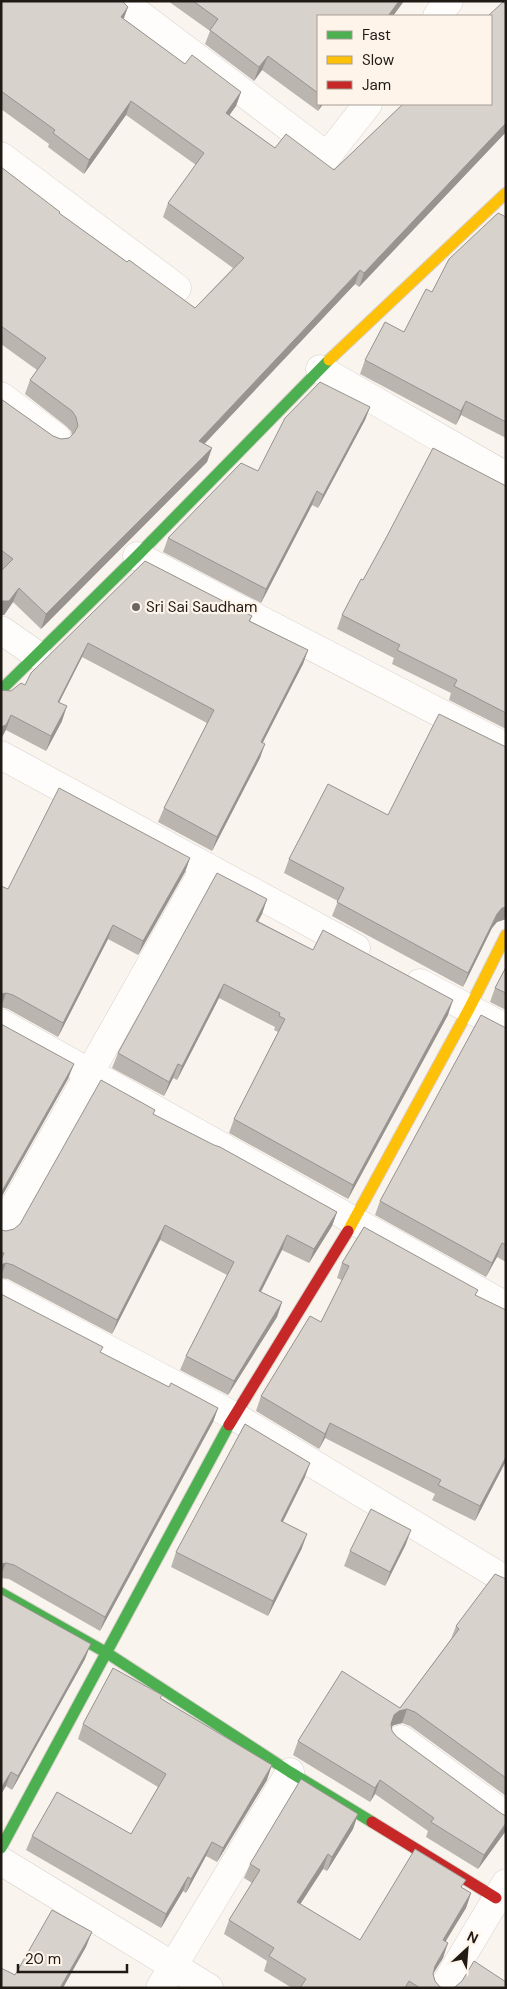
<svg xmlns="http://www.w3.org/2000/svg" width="507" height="1989" font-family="'DM Sans',sans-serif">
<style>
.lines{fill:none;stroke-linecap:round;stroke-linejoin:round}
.street-casing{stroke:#d7d1cb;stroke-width:29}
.fast-casing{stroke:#d7d1cb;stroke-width:13}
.slow-casing{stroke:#d7d1cb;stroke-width:13}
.jam-casing{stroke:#d7d1cb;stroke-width:13}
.street{stroke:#fefdfc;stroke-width:28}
.fast{stroke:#4caf50;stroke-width:11}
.slow{stroke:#ffc107;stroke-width:11}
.jam{stroke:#c62828;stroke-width:11}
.wall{fill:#bab5af}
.shaded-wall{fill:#97938f}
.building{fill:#d8d2cc;stroke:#97938f}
.poi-dot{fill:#6c6661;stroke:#fef4ea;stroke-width:2}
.labels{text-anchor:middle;stroke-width:4.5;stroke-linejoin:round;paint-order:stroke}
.poi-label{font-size:15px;fill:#201a15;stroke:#fef4ea;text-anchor:start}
</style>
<rect width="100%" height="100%" fill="#faf4ee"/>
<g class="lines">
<g class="street-casing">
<path id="street" d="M122,1L327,156L368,104
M437,16L449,1
M1,156L177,288
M320,369L506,476
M1,396L57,438
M137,556L506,747
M1,630L37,655
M1,755L356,948
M420,983L506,1028
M1,1023L506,1306
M1,1230L206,866
M1,1293L234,1416L506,1580
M401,1739L506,1816
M1,1861L209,1988
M160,1988L290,1772
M443,1988L506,1883"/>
</g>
<g class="fast-casing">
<path id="fast" d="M1,690L137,556L329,360
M1,1593L107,1653L290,1772L372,1822
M1,1848L229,1425"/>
</g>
<g class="slow-casing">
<path id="slow" d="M329,360L506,193
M348,1231L469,1009L506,935"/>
</g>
<g class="jam-casing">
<path id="jam" d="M229,1425L348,1231
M372,1822L496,1898"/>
</g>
<use href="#street" class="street"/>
<use href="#fast" class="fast"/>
<use href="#slow" class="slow"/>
<use href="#jam" class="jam"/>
</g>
<path class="wall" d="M1,1L124,19L185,64L241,92L236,106L229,115L275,148L334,170L506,5V132L359,287L355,284L204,443L212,448L207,462L41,629L13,602L4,615H1V571L3,570L1,568V399L53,436L61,439L69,438L72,436L71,431L66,426L25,394L30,380L37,370L1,344V167L59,213L127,262L195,308L233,268L163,217L168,203L196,165L126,115L84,174L48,147L49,144L1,109Z
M168,1H404L393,16H318V104H323L318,111L262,70L254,81L205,44L210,31Z
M506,217V438L461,415L456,425L360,374L365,360L404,332L432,292Z
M370,407L365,420L318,508L312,505L261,603L163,552L168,538L258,471Z
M506,486V729L449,700L451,693L392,664L394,658L337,629L342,615L363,580Z
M145,561L252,616L250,621L308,650L303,664L262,743L260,758L212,851L158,822L164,808L207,723L82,657L59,703L62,721L46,751L6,730L11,691L25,685Z
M504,747H506V919L497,922L492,928L463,987L332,916L338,901L284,873L289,859L388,815Z
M190,858L185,872L138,955L108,939L58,1037L8,1009L1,1007L8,889Z
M267,899L262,914L258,921L313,950L448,1015L348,1199L229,1133L234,1119L278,1032L274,1030L275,1027L219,998L177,1080L173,1078L164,1096L112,1068L118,1053Z
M506,967V1010L490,1002L495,988Z
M504,1028H506V1262L497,1257L486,1277L375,1215L380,1201Z
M153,1114L337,1212L332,1226L309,1263L282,1250L261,1292L282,1302L277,1317L228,1395L180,1370L186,1356L227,1275L160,1240L112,1334L8,1279L1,1278V1230L6,1231L14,1229Z
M342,1263L476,1295L506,1461L475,1521L432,1500L435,1494L325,1438L319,1449L256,1411L261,1396L321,1322L342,1280L337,1278Z
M1,1294L101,1353L169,1387L218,1408L213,1422L100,1631L9,1579L1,1578Z
M305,1477L283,1522L302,1548L268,1616L171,1567L176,1552Z
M406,1544L385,1586L344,1566L350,1551Z
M506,1579V1796L410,1726L402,1723L394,1725L391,1727L392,1731L397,1737L502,1814L506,1816V1829L505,1832L478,1869L426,1837L428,1831L375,1794L370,1802L293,1755L298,1741L400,1708L451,1639L456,1626Z
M1,1594L85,1659L12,1790L6,1786L1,1794Z
M160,1698L267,1780L217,1862L206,1856L186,1893L183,1891L161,1928L26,1850L32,1836L131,1834L158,1787L78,1739L83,1724Z
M358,1814L353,1829L327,1871L323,1869L300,1904L360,1940L463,1888L471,1893L466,1908L445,1941L443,1958L433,1974L435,1981L440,1987L444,1988H292L264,1971L267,1961L224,1934L229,1920L252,1883L244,1878L250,1864Z"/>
<path class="shaded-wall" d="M399,1H404L393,16H388Z
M128,7L123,21L121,17Z
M268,56L262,70L254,81L259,67Z
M241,92L236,106L221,127L226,113Z
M131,101L126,115L84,174L89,160Z
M321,104H323L318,111Z
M506,123V132L359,287L364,273Z
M360,270L355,284L194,455L199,441Z
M466,401L461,415L456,425L461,411Z
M370,407L365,420L318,508L323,495Z
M212,448L207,462L41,629L46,614Z
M317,491L312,505L261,603L266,589Z
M19,588L13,602L4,615H1V601Z
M88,643L82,657L52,716L58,702Z
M308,650L303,664L256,756L261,742Z
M67,706L62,721L46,751L51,736Z
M11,715L6,730L1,739V727Z
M265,744L260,758L212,851L217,837Z
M190,858L185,872L138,955L143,941Z
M267,899L262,914L251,935L256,921Z
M506,907V919L497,922L492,928L463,987L468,973L497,914L502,908Z
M113,925L108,939L58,1037L63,1023Z
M224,984L219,998L177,1080L182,1066Z
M6,993L1,1007V994Z
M453,1000L448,1015L348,1199L353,1185Z
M74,1064L68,1079L1,1198V1193Z
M178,1064L173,1078L164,1096L169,1082Z
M337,1212L332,1226L309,1263L314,1249Z
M165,1225L160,1240L112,1334L117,1320Z
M287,1235L282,1250L254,1305L259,1291Z
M502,1243L497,1257L486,1277L492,1263Z
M6,1263L1,1276V1265Z
M282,1302L277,1317L228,1395L234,1381Z
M218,1408L213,1422L100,1631L105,1617Z
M330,1423L325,1438L319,1449L325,1434Z
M506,1457V1461L475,1521L480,1506Z
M310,1463L305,1477L276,1535L281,1521Z
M411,1530L406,1544L385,1586L390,1572Z
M307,1534L302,1548L268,1616L273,1601Z
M6,1563L1,1575V1564Z
M91,1644L85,1659L12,1790L18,1776Z
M407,1709L402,1723L394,1725L389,1729L394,1715L399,1711Z
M272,1765L267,1780L217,1862L223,1848Z
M11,1772L6,1786L1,1794V1788Z
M380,1780L375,1794L370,1802L375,1788Z
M358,1814L353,1829L327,1871L332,1857Z
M506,1823L505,1832L478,1869L484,1855Z
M212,1842L206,1856L186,1893L191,1879Z
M328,1854L323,1869L292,1917L297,1902Z
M188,1877L183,1891L161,1928L166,1914Z
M471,1893L466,1908L438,1954L443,1940Z
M92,1932L86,1947L63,1988H60Z
M448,1943L443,1958L429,1980L435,1966Z"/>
<path class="building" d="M1,1H122L128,7L121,17L185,64L192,55L241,92L226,113L275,148L286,134L334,170L403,104H491V16H488L503,2L506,5V123L364,273L360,270L199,441L212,448L46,614L19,588L9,601H1V571L13,559L1,550V399L53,436L61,439L69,438L74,433L78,426L76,417L72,411L30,380L46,358L1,326V167L60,212L59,213L127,262L129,260L195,308L244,258L168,203L204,153L131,101L89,160L53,133L55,130L1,91Z
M193,1H399L388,16H318V93L268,56L259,67L210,30L218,19Z
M498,213L506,217V422L466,401L461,411L365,360L385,322L404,332L426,289L432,292L449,259Z
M320,382L370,407L323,495L317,491L266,589L168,538L241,463L258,471L285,418Z
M433,448L506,486V713L454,686L457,680L397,650L400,645L342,615L361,579L363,580L386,538Z
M145,561L252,616L249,621L308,650L261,742L265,744L217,837L164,808L214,710L88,643L58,702L67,706L51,736L11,715L6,725L1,727V690L11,691L21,683L25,685L31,673Z
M439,714L506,747V907L502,908L497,914L468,973L337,902L344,888L289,859L328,784L388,815Z
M59,788L190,858L143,941L113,925L63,1023L13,995L6,993L1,994V886L8,889Z
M217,873L267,899L256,921L313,950L323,930L453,1000L353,1185L234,1119L285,1019L279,1016L280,1013L224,984L182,1066L178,1064L169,1082L118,1053Z
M506,967V993L495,988Z
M481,1015L506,1028V1245L502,1243L492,1263L380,1201Z
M1,1024L74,1064L1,1193Z
M101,1080L155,1110L153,1114L214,1145L220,1147L337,1212L314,1249L287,1235L259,1291L282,1302L234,1381L186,1356L234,1262L165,1225L117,1320L13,1265L6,1263L1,1265V1260L4,1253L1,1252V1230L6,1231L14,1229L20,1224Z
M364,1227L478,1290L475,1295L506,1310V1457L480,1506L438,1485L441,1480L330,1423L325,1434L261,1396L310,1316L321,1322L349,1266L342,1263Z
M1,1294L103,1347L100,1352L169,1387L171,1383L218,1408L105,1617L14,1565L6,1563L1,1564Z
M245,1424L310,1463L281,1521L307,1534L273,1601L176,1552Z
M371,1509L411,1530L390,1572L350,1551Z
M495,1574L506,1579V1778L415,1712L407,1709L399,1711L394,1715L391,1724L392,1731L397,1737L502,1814L506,1816V1823L484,1855L431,1822L434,1818L380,1780L375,1788L298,1741L342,1671L400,1708L459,1629L456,1626Z
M1,1594L91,1644L18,1776L11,1772L1,1788Z
M113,1668L162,1695L160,1698L272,1765L223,1848L212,1842L191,1879L188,1877L166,1914L32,1836L57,1792L131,1834L166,1774L83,1724Z
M301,1779L358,1814L332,1857L328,1854L297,1902L360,1940L415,1849L466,1880L461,1887L471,1893L443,1940L448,1943L435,1966L433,1974L435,1981L440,1987L444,1988H420L409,1981L405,1988H300L306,1979L269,1956L274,1948L229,1920L260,1870L250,1864Z
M52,1910L92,1932L60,1988H1V1968L15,1975Z
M474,1961L506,1982V1988H453L455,1987L462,1981Z"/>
<circle class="poi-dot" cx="136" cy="607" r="5"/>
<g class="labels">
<g class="poi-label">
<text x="146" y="612">Sri Sai Saudham</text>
</g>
</g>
<rect width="507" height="1989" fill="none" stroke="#201a15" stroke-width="5"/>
<rect x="317" y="15" width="175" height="90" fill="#fef4ea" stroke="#a59d95"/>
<rect x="327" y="31" width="25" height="8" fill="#4caf50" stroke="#a59d95"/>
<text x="362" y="40" font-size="15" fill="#201a15">Fast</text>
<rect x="327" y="56" width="25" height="8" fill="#ffc107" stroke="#a59d95"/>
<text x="362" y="65" font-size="15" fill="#201a15">Slow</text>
<rect x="327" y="81" width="25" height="8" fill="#c62828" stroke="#a59d95"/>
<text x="362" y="90" font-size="15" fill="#201a15">Jam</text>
<g transform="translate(467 1949) rotate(26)" stroke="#fef4ea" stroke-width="4" paint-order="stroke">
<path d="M0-4L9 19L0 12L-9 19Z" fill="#201a15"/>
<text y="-8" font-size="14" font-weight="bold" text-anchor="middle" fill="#201a15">N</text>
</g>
<path d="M18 1964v8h109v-8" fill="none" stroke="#201a15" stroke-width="2.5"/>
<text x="25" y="1964" font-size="15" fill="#201a15" stroke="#fef4ea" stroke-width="4" paint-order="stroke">20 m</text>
</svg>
